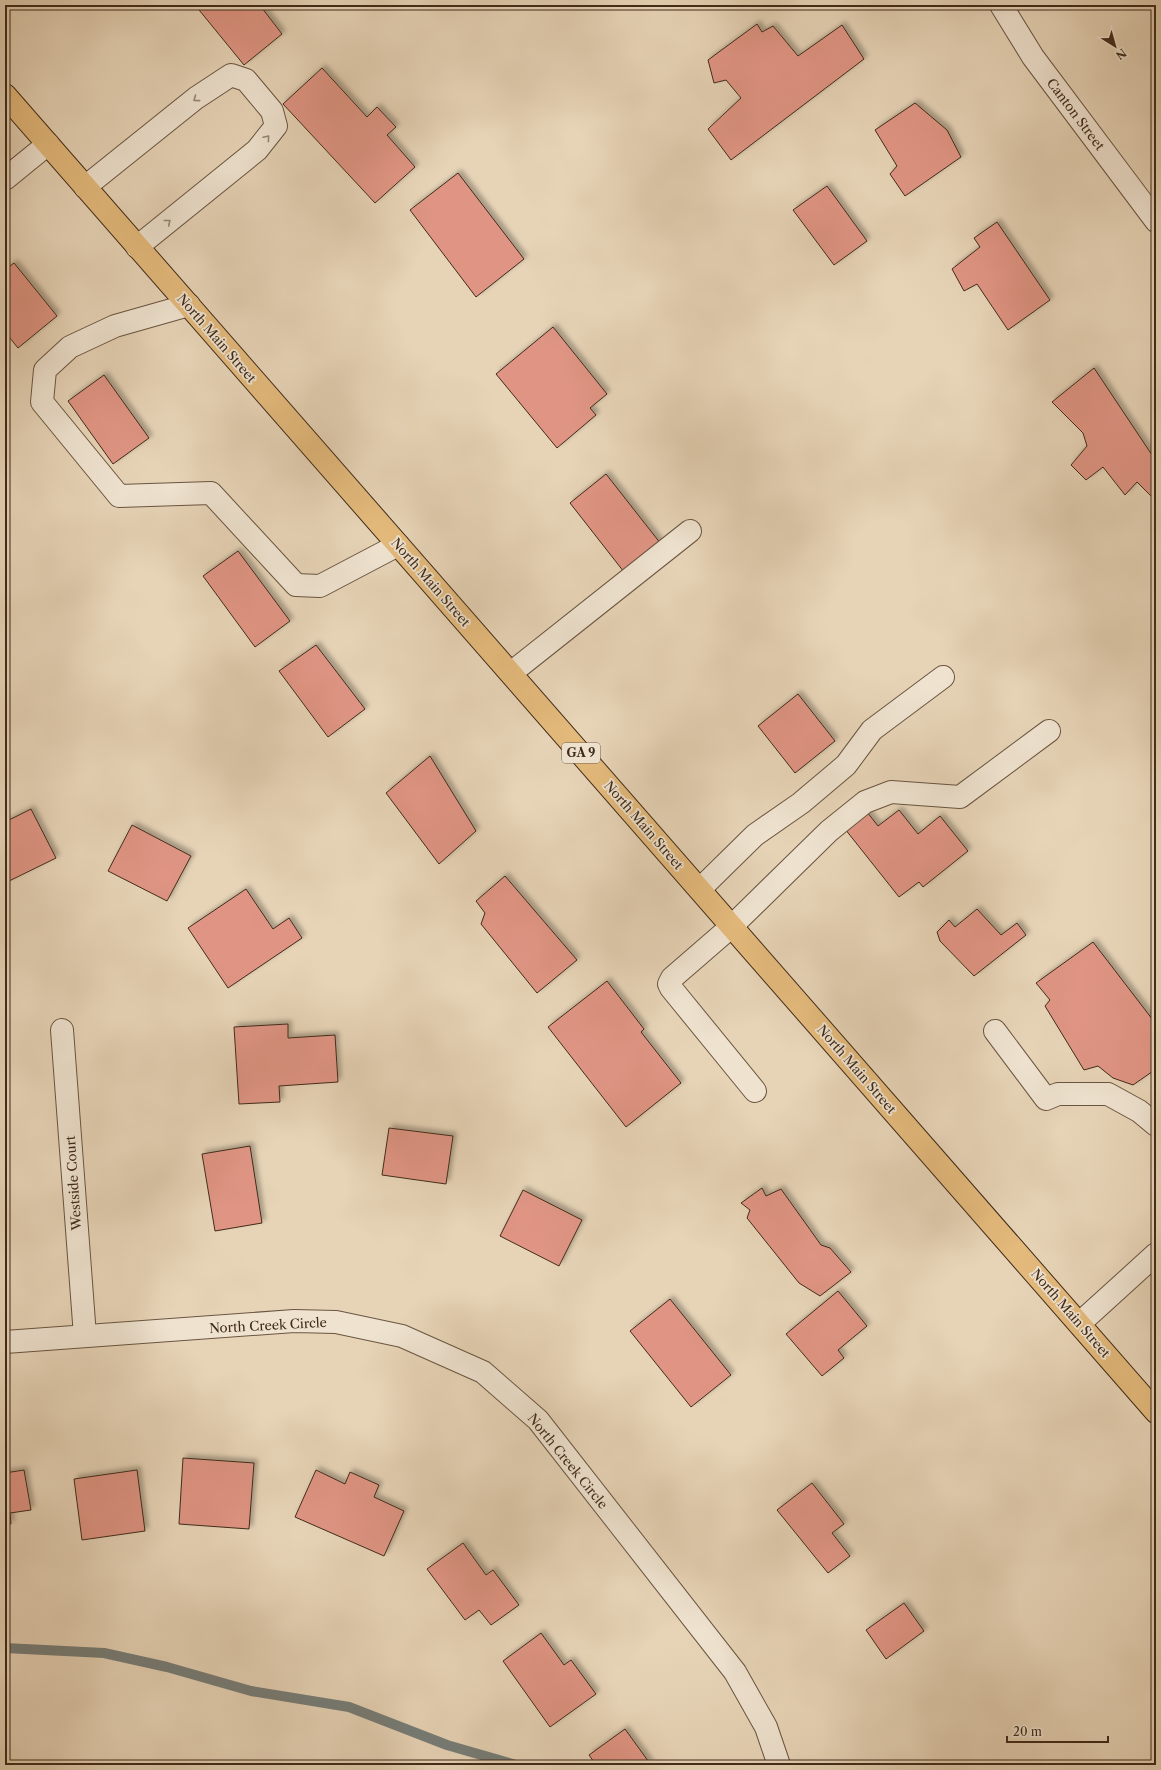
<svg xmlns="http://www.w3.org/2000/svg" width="1161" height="1770" font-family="'Libre Caslon Text',serif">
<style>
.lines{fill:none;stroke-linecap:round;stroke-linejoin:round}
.stream{stroke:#777e79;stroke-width:10}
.building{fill:#e09584;stroke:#402b1a;filter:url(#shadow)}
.minor-casing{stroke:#6a5541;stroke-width:24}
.major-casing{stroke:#402b1a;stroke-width:24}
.minor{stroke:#efe3d0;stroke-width:22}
.major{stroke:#e4ba7c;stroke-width:22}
.oneway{stroke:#988775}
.labels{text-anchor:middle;stroke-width:3.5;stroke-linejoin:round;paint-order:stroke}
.shield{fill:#efe3d0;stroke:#746251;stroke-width:1}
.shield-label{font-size:12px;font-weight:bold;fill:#402b1a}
.street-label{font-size:13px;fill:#402b1a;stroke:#efe3d0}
</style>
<defs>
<filter id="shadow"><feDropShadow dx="3.5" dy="-3.5" stdDeviation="2" flood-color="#0004"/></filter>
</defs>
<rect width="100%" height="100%" fill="#e7d4b7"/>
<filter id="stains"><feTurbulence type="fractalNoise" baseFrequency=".005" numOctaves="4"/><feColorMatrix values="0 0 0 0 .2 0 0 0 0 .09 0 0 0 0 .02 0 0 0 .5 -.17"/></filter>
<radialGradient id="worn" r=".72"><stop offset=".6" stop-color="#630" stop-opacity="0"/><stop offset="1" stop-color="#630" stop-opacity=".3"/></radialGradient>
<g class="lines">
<path class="stream" d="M5,1648L104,1653L167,1667L251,1691L349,1707L447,1745L516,1765"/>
</g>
<path class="building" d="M195,5H266L262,8L282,34L244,65Z
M757,24L762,32L773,26L798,56L842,25L864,59L731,160L708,129L741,98L726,80L714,83L708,60Z
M322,68L367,117L377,107L396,127L387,135L415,167L375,203L283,104Z
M915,103L947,130L961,157L905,196L890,174L897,166L875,130Z
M458,173L524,259L476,297L410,210Z
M827,186L867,241L834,265L793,210Z
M997,222L1050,300L1008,330L977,284L964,291L952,269L980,247L974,238Z
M14,263L57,316L18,348L5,332V270Z
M553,327L607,394L590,408L596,415L557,448L496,374Z
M1094,368L1156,461V493L1152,497L1137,482L1125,495L1103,467L1086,480L1071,465L1087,446L1083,433L1052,402Z
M104,375L149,438L113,464L68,401Z
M606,474L661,544L624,572L570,503Z
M238,551L290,621L255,647L203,576Z
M316,645L365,709L328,737L279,671Z
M798,694L835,741L795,773L758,726Z
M430,756L476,831L439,864L386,793Z
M31,809L56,858L5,883V822Z
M899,810L918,834L940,816L968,851L923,887L919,882L899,897L845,829L867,812L878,826Z
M132,825L191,856L167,901L108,871Z
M505,876L577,960L537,993L481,924L485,913L476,901Z
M246,889L273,929L289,918L302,938L228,988L188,928Z
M977,909L1001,935L1017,923L1026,935L974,976L940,941L937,932L949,920L955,927Z
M1093,942L1156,1024V1069L1133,1085L1113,1078L1098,1066L1084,1070L1045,1006L1050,1000L1036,983Z
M607,981L644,1029L641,1032L681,1083L626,1127L548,1027Z
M288,1024V1038L335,1035L338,1082L279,1086L280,1102L239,1104L234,1027Z
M389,1128L453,1136L446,1184L382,1175Z
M250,1146L262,1223L215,1231L202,1154Z
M762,1188L766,1196L781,1189L821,1245L830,1248L851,1272L820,1296L799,1283L747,1218L750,1210L741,1203Z
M523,1190L582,1220L559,1266L500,1236Z
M838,1291L867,1326L838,1350L844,1358L822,1376L786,1334Z
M670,1299L731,1375L691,1407L630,1331Z
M183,1458L254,1463L249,1529L179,1524Z
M24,1470L31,1510L10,1513L11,1524L5,1525V1473Z
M137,1470L145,1531L82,1540L74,1479Z
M316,1470L345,1484L350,1472L379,1485L374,1497L404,1511L384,1556L295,1517Z
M812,1483L844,1524L832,1533L850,1556L828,1573L777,1510Z
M463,1543L486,1575L493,1570L519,1605L491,1625L479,1610L465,1620L427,1569Z
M904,1603L924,1631L886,1659L866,1630Z
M541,1633L564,1665L571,1660L596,1694L550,1727L503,1661Z
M625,1729L651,1765H596L589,1755Z"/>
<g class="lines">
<g class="minor-casing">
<path id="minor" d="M1001,5L1033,57L1156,221
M5,179L48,144
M85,187L196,98L231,75L246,80L272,111L276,126L257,150L137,247
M189,305L115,326L70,347L45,370L42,402L119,496L211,493L296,585L320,586L398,545
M511,673L690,531
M700,889L755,835L801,803L846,765L872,730L943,677
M62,1030L85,1336
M995,1031L1046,1099L1058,1094H1108L1139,1111L1156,1125
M755,1091L671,988L669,984L672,978L732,926L829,831L865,802L891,792L960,797L1049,731
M1080,1323L1156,1254
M5,1342L294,1321L336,1322L402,1336L483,1372L538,1420L735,1672L766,1727L779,1765"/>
</g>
<g class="major-casing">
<path id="major" d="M5,95L1156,1412"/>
</g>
<use href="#minor" class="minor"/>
<use href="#major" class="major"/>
</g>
<defs><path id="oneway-chevron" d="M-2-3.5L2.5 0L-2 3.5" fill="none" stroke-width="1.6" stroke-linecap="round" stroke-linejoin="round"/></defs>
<g class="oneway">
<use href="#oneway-chevron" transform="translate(196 99) rotate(144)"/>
<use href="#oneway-chevron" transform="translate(267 138) rotate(-50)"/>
<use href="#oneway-chevron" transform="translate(168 222) rotate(-39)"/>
</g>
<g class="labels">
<rect class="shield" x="562" y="743" width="38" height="20" rx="3"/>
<g class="shield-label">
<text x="581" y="757">GA 9</text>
</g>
<g class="street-label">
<text transform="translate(1076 114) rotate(53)" y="5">Canton Street</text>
<text transform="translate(217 338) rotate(49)" y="5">North Main Street</text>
<text transform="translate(431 582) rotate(49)" y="5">North Main Street</text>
<text transform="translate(644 825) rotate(49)" y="5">North Main Street</text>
<text transform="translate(857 1069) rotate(49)" y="5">North Main Street</text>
<text transform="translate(73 1183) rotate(-94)" y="5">Westside Court</text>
<text transform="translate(1071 1313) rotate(49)" y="5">North Main Street</text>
<text transform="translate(268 1325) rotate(-3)" y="5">North Creek Circle</text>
<text transform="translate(568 1461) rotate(51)" y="5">North Creek Circle</text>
</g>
</g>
<rect width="1161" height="1770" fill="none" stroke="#e7d4b7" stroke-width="20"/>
<rect x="6" y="6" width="1149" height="1758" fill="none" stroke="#402b1a" stroke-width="2"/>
<rect x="10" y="10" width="1141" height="1750" fill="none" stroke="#402b1a"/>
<g transform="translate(1115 46) rotate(143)" stroke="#efe3d0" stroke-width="3" paint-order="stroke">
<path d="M0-3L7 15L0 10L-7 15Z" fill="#402b1a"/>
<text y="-6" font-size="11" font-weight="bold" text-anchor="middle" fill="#402b1a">N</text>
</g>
<path d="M1007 1736v6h101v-6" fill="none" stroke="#402b1a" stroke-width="2"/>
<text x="1013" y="1736" font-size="12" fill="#402b1a" stroke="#efe3d0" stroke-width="3" paint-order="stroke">20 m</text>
<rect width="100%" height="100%" filter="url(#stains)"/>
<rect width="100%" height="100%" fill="url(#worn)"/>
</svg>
